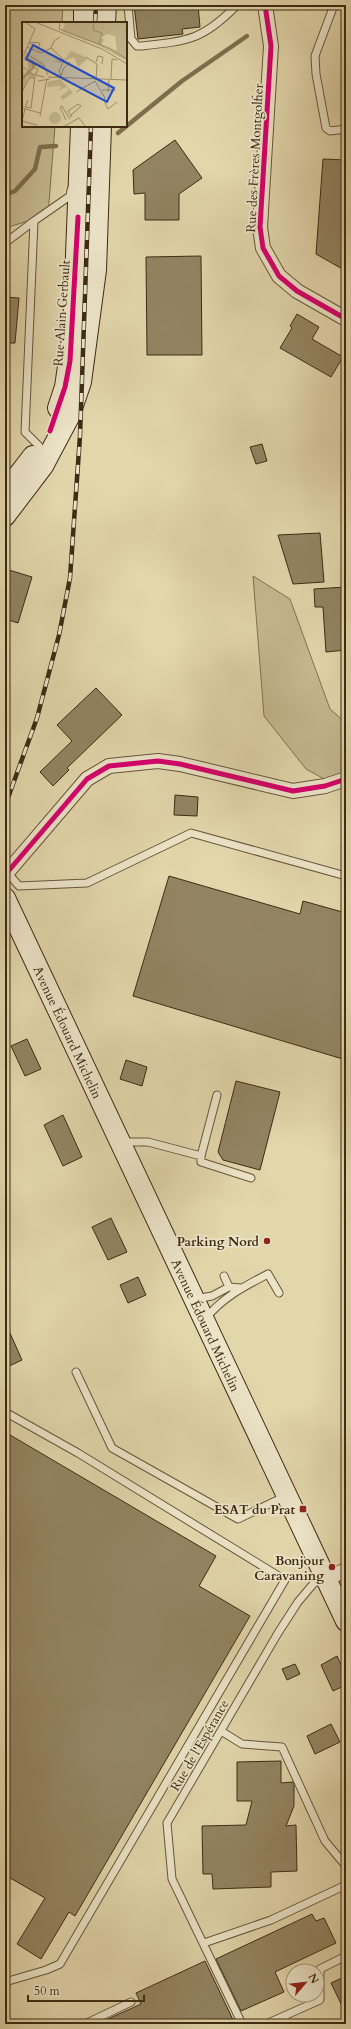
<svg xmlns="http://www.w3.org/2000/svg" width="351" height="2029" font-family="Cardo,serif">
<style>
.green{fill:#c6b991;stroke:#827252}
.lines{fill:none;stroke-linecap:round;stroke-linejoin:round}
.stream{stroke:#7f6f4f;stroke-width:4.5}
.building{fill:#938462;stroke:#3e2b13}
.service-casing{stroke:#675639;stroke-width:9}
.minor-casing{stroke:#675639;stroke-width:16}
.secondary-casing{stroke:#3e2b13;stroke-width:22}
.service{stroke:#ece4c8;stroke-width:7}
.minor{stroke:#ece4c8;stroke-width:14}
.secondary{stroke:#ece4c8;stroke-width:20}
.rail-casing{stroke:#3e2b13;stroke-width:4.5}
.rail{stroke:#ece4c8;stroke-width:3;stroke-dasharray:9;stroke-linecap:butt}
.cycleway-casing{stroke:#ece4c8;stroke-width:8}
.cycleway{stroke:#d6006c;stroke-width:5}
.poi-dot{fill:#8f2418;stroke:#ece4c8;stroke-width:1.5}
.labels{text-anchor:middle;stroke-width:3.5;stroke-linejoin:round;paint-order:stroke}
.street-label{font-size:13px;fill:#3e2b13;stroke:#ece4c8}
.poi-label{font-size:13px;font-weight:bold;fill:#3e2b13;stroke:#ece4c8;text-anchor:end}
.inset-river{fill:none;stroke:#aa9c77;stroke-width:2}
.inset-road{fill:none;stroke:#a0926e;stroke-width:1}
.view{fill:#1d4ed8;fill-opacity:0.15;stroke:#1d4ed8;stroke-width:2}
.inset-edge{fill:none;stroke:#3e2b13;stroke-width:2}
</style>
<rect width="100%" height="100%" fill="#e2d6ab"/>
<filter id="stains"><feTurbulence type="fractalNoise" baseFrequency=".005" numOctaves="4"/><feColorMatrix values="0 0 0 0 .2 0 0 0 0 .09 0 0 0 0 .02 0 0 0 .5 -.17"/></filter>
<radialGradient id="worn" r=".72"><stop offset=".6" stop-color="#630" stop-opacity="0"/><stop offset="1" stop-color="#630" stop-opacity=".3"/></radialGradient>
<path class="green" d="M5,5H63L62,23H23V126H55L48,215L5,228Z
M253,576L290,599L330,709L346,723V791L306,769L264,716Z"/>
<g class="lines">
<path class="stream" d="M118,133L182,81L247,36
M5,195L15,191L35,169L40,147L56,146"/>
</g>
<path class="building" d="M134,5H198L200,27L182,29L183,34L138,39Z
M175,140L202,178L179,194V220H145V193L134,194L133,170Z
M323,159L346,160V271L316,254Z
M201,256L202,355H147L146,257Z
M5,297L19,298L15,343H5Z
M297,314L319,327L312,339L343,357L331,377L280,348L292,328L290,326Z
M262,444L267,461L256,464L250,447Z
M320,533L324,582L293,584L278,535Z
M9,570L32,577L18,623L5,619V584Z
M346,587V650L326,652L323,607H315L314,589Z
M96,688L122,715L67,768L69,770L53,786L40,772L72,741L57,725Z
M175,795L198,797L197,816L174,815Z
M169,876L300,914L303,901L346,913V1060L133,996Z
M27,1039L41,1069L25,1076L11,1046Z
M126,1060L147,1067L142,1086L120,1079Z
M236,1081L280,1092L260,1170L223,1160L218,1152Z
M63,1115L82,1157L63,1166L44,1125Z
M111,1218L127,1252L108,1260L92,1227Z
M138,1277L146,1295L128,1303L120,1285Z
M5,1322L22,1360L5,1368Z
M5,1432L216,1556L199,1586L250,1616L75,1916L69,1912L41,1959L17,1944L45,1898L5,1875Z
M337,1656L346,1676V1685L333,1691L321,1665Z
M295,1664L300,1674L287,1680L282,1669Z
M331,1724L340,1742L315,1754L307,1736Z
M281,1761V1783L293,1782L294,1784V1806L286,1826L296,1825L297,1871L271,1872V1887L213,1889L212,1874H203L202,1826L246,1825L252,1801H237V1762Z
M312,1914L316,1921L324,1918L336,1943L275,1972L284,1992L241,2011L216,1959Z
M205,1961L235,2024H97L141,2004L136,1993Z
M346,1976V2014L331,1983Z"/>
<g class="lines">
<g class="service-casing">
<path id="service" d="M128,5L131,39L137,46H141C188,41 203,40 237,5
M334,5L315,56L316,74L326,128L330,131L346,129
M34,221L70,196L71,190
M5,243L34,221L25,432L39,446
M7,872L19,886L87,883L191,833L346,876
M123,1142H148L201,1156V1162L251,1178
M201,1156L217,1095
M224,1276L229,1287
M195,1299L212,1296L229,1287L241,1288
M206,1318C223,1297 245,1286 268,1274L279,1293
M76,1372L112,1448L238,1519L286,1496
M5,1412L78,1453L285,1580L60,1964L46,1970L5,1982
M221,1731L242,1744L282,1747L325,1841L346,1866
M204,1943L271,1920L346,1885
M284,2016L288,2024
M85,2024L131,2002
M242,2024L172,1879L167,1823L278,1633L298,1602L314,1583L326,1579
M266,2024L320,2000V1969L346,1956"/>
</g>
<g class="minor-casing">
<path id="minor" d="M265,5L271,46L260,227L263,248L279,276L297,291L346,319
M5,875L87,779L109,766L158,761L180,764L293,791L325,786L346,779
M326,1579L346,1570"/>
</g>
<g class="secondary-casing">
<path id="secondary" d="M84,23V5
M105,23L106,5
M58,408L65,387L73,332L81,126
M5,492L33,456
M5,516L43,466L69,417L81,382L96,270L101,126
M5,898L346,1621"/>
</g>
<use href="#service" class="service"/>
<use href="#minor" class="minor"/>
<use href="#secondary" class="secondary"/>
<g class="rail-casing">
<path id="rail" d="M95,23L96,5
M5,806L37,718L59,635L70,578L80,436L91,126"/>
</g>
<use href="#rail" class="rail"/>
<g class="cycleway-casing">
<path id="cycleway" d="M265,5L271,46L260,227L263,248L279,276L297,291L346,319
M50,431L65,387L70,361L78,217
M5,875L87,779L109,766L158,761L180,764L293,791L325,786L346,779"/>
</g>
<use href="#cycleway" class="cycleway"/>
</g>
<g class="poi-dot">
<circle cx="267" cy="1241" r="4"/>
<rect x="299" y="1505" width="8" height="8" rx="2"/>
<circle cx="332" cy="1567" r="4"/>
</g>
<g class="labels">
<g class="street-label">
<text transform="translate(254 158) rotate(-87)" y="5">Rue des Frères Montgolfier</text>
<text transform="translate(61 313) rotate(-86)" y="5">Rue Alain Gerbault</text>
<text transform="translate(68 1032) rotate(65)" y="5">Avenue Édouard Michelin</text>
<text transform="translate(206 1325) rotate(65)" y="5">Avenue Édouard Michelin</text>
<text transform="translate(199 1745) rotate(-60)" y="5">Rue de l'Espérance</text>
</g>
<g class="poi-label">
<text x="259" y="1246">Parking Nord</text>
<text x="295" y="1514">ESAT du Prat</text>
<text x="324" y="1565">Bonjour<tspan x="324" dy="15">Caravaning</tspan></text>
</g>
</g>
<g transform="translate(22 22)">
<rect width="105" height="105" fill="#e2d6ab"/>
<path d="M39,0H105V39L76,23L40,9L43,2ZM85,12L93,14L95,29L80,23L82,17L78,16ZM49,29L66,36L56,45L52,35L38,41L32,39L43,37ZM0,31L13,39L9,50L13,53L11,56L4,54V60L1,66L0,50L3,52L6,48V39L2,37ZM38,57L51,71L41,78L38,75L47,68L44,65L34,70L39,66L38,64L25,65L26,60ZM27 96a6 6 0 1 1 12 0a6 6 0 1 1-12 0Z" fill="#c6b991" fill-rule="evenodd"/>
<path class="inset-river" d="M0,57L11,46L10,38"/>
<path class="inset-road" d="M13,0L80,27L105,42M38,0L37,7L87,26L105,37M72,0L71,8L80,11L77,22M38,15L32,19L29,26L42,38L37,49L39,55M7,21L16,26L18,21L7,20M5,25L19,31L29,26M0,29L21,42L26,53M3,30L13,7L3,0M64,35L75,42L74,58M74,40L76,34L81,35L80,42M0,44L10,52L22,55M13,53L16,48L12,45L13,40L22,45M26,55L105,58M39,55L41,47L48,40M89,57L90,37L95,38M16,59L28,57M80,68H94M0,70L7,56H12M54,70L73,59L83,76V81L86,87L95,80M86,70L87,58M6,78L3,85L9,86L13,54M0,86L18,91M3,87L0,99L15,103M18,94L25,56M48,94L59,84L56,82L46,89L50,95M44,98L38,85L40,84L48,97M41,105L57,96L64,105"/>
<path class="view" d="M11,23L92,66L85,80L4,37Z"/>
<rect width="105" height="105" class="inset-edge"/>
</g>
<rect width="351" height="2029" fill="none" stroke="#e2d6ab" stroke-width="20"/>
<rect x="6" y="6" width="339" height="2017" fill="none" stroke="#3e2b13" stroke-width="2"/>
<rect x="10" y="10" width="331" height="2009" fill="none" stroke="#3e2b13"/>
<g transform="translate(305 1983) rotate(62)"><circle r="19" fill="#ece4c8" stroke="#a69a80"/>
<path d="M0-3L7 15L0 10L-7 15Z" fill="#8f2418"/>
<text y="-6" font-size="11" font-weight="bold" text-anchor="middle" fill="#3e2b13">N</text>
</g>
<path d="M28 1995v6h116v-6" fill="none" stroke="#3e2b13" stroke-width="2"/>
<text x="34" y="1995" font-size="12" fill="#3e2b13" stroke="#ece4c8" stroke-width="3" paint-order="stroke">50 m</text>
<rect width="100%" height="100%" filter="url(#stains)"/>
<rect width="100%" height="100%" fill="url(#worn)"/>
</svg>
